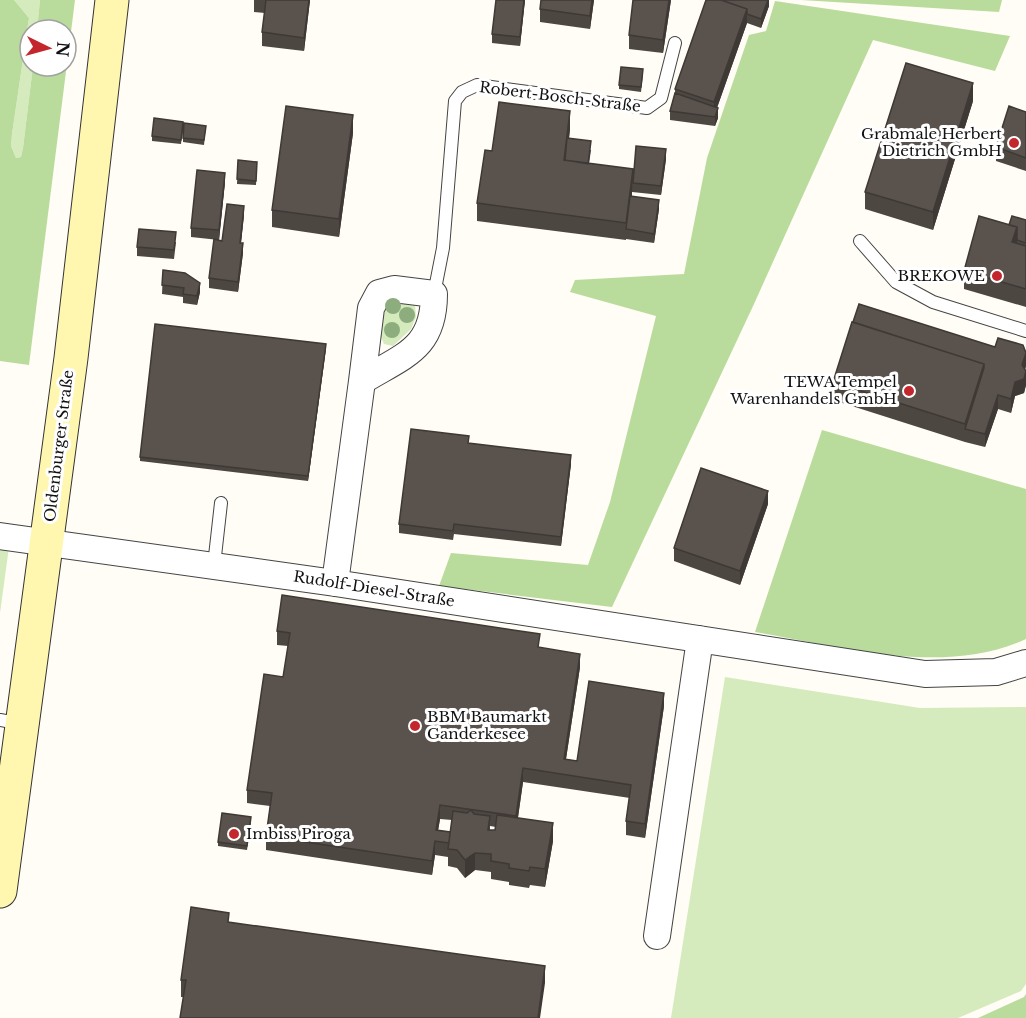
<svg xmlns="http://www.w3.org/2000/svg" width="1026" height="1018" font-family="'Libre Baskerville',serif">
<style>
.green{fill:#d5ebbd}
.forest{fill:#b9dc9c}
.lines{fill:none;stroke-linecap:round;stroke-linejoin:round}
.service-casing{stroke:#444;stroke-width:14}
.minor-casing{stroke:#444;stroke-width:28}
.secondary-casing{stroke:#333;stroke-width:35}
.service{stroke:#fff;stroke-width:12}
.minor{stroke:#fff;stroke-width:26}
.secondary{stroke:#fff6b0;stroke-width:33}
.tree{fill:#8dad7f}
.wall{fill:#4d4742;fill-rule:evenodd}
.shaded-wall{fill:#3f3936}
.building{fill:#5a524d;stroke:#3f3936;stroke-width:1.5}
.poi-dot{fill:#c4262e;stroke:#fff;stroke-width:2}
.labels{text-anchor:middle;stroke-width:6;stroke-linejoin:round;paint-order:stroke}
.street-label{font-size:15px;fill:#111;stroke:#fff}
.poi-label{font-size:15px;fill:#111;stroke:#fff;text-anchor:end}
</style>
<rect width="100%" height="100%" fill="#fffdf5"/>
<path class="green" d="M14,0H40L37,30H30V66H33L23,148L21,157L16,158L11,146L12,134L29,18Z
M397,299H408L415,305L416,317L411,329L393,346L384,344L379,332L387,304Z
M0,546L9,547L0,613Z
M725,677L920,708L1026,707V984L1021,991L958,1018H671Z"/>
<path class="forest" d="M0,0H14L29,18L12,134L11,146L16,158L21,157L23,148L33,66H66V30H37L40,0H75L29,365L0,361Z
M801,0H1002L999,12Z
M775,1L1010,36L995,71L873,40L754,304L612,607L439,586L451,553L588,565L610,502L656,316L570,292L575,280L684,274L707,158L749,35L766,31Z
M822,430L1026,489V639C942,677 841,646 755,632Z
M1026,994V1018H978L1024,997Z"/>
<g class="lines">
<g class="service-casing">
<path id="service" d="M860,241L896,282L933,302L1026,331
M434,294L443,248L455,101L462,92L477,85L647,108L661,98L675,43
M214,565L221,503
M0,720L22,724"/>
</g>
<g class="minor-casing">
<path id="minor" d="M0,536L335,583L925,674L996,672L1026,663
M335,583L362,381C404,355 434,349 434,294L394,289L379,293L371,308L362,381
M657,936L700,639"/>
</g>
<g class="secondary-casing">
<path id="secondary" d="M0,891L71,358L112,0"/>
</g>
<use href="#service" class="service"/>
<use href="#minor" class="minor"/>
<use href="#secondary" class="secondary"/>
</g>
<g class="tree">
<circle cx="393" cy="306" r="8"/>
<circle cx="407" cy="315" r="8"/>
<circle cx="392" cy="330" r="8"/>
</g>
<path class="wall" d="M254,0H310L304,51L262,46V32L265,13L254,12Z
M496,0H525L520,46L492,43V34Z
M594,0L590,29L540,22V9Z
M671,0L663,53L629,49V35Z
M706,0H769V6L761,28L747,23L717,108L718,118L715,126L670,120V111L675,93V89Z
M643,74L641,92L619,89V85Z
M973,101L933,230L865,209V192Z
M1026,112V171L996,161V147Z
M183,126L181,144L152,141V136Z
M206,126L204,145L183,142V138Z
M570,129L569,139L591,150L589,164L633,169L666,159L661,195L632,192V196L659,209L654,243L626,239V237V240L477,221V203L492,151Z
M353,133L339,237L272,227V210Z
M238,160L257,162L256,185L237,184Z
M225,182L219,240L191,237V228Z
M244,215L241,243L243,253L238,292L209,288V278Z
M1026,220V307L964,289V271L1009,225Z
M176,242L174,259L137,256V247Z
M163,270L200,292L197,305L183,303V297L162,294Z
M326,348L308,481L140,461V457Z
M1026,366L1025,370L1026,385L1024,393L1015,396L1011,413L998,409L985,447L965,442L833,400V382Z
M469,443L571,464L561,546L454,534L453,540L399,533V524Z
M768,504L740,585L674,561V548Z
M277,631L540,648L580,667L566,759L577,761L664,706L645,838L626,835V821L630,798L523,782L518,818L553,841L545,887L530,885L529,888L509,885V882L491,879V872L475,870L465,878L457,868L448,866V857L435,855L432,875L266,850V836L270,806L247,803V790L283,677L288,646L277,645ZM440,819L452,820L450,832L438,830ZM490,826L496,827L495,830H490Z
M251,822L247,850L218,846V842Z
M229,922L545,983L181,997V980Z"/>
<path class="shaded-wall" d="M309,0H310L304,51V38Z
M524,0H525L520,46V37Z
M592,0H594L590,29V16Z
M669,0H671L663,53V40Z
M768,0H769V6L761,28V19Z
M747,9V23L714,116V102Z
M973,83V101L933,230V212Z
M718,108V118L715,126V117Z
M570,111V129L565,169L564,160Z
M353,115V133L339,237V219Z
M666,149V159L661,195V186Z
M633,169L632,192L627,229H626V240V223Z
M225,173V182L219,240V230Z
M659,200V209L654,243V234Z
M244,206V215L240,252V243Z
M1017,227V245L1012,242Z
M243,243V253L238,292V282Z
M200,283V292L197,305V296Z
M326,344V348L308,481V476Z
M1026,353V366L1022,378V365Z
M984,364V381L965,429V442V424Z
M1026,371V385L1024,393L1015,396L1011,413V399L1015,382Z
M998,395V409L985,447V434Z
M571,455V464L561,546V537Z
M768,491V504L740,585V571Z
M580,654V667L564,772V759Z
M664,693V706L645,838V824Z
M523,768V782L516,830V816Z
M440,805V819L436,843V830Z
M553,823V841L545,887V869Z
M435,841V855L432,875V861Z
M475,853V870L465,878V860Z
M545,966V983L540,1018H538Z"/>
<path class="building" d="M266,0H309L304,38L262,32Z
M496,0H524L520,37L492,34Z
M541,0H592L590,16L540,9Z
M633,0H669L663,40L629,35Z
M706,0H721L747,9L714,102L675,89Z
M721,0H768L761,19L747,14V9Z
M906,63L973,83L933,212L865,192Z
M621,67L643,69L641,87L619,85Z
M675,93L718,108L715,117L670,111Z
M499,102L570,111L564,160L633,169L626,223L477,203L485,150L492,151Z
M286,106L353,115L339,219L272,210Z
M1009,106L1026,112V158L996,147Z
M154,118L183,122L181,140L152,136Z
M184,123L206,126L204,140L183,138Z
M567,138L591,141L588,164L565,160Z
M636,146L666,149L661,186L633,183Z
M238,160L257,162L256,181L237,179Z
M197,170L225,173L219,230L191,228Z
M630,196L659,200L654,234L626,229Z
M227,204L244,206L240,243H243L238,282L209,278L214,239L222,241Z
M979,216L1017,227L1012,242L1026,246V289L964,271Z
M1012,216L1026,220V243L1017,240V227L1009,225Z
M139,229L176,232L174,250L137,247Z
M163,270L185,273L200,283L197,296L183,294L184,288L162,285Z
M859,304L995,347L998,338L1023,345L1026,353L1022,365L1026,371L1024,379L1015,382L1011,399L998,395L985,434L965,429L984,368V364L853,322Z
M852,322L984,364L965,424L833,382Z
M155,324L326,344L308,476L140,457Z
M411,429L469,436L468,443L571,455L561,537L454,524L453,531L399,524Z
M701,468L768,491L740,571L674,548Z
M282,595L540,634L538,647L580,654L564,759L577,761L589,681L664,693L645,824L626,821L631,785L523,768L516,816L440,805L436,830L450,832L449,843L435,841L432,861L266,836L272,793L247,790L264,674L283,677L290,633L277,631Z
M471,810L474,814L490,816L488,830H495L497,815L553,823L545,869L530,867L529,871L509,868V864L491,861V854L475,853L465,860L457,850L448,849L453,811L467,813Z
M222,813L251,817L247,846L218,842Z
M191,907L229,913L228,922L545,966L538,1018H180L186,980H181Z"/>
<g class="poi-dot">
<circle cx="1014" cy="143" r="6"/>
<circle cx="997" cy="276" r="6"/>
<circle cx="909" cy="391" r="6"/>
<circle cx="415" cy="726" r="6"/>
<circle cx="234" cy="834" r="6"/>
</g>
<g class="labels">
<g class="street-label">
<text transform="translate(560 97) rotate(7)" y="5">Robert-Bosch-Straße</text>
<text transform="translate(59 446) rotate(-83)" y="5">Oldenburger Straße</text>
<text transform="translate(374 589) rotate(9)" y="5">Rudolf-Diesel-Straße</text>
</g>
<g class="poi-label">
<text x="1002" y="139">Grabmale Herbert<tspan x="1002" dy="17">Dietrich GmbH</tspan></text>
<text x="985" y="281">BREKOWE</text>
<text x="897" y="387">TEWA Tempel<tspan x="897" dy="17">Warenhandels GmbH</tspan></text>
<text x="427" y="722" text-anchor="start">BBM Baumarkt<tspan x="427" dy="17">Ganderkesee</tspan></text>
<text x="246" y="839" text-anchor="start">Imbiss Piroga</text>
</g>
</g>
<g transform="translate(48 48) rotate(95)"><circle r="28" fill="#ffffff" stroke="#a0a0a0" stroke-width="1.5"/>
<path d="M0-4.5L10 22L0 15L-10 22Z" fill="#c4262e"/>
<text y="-9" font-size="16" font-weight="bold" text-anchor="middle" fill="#111111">N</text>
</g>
</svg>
